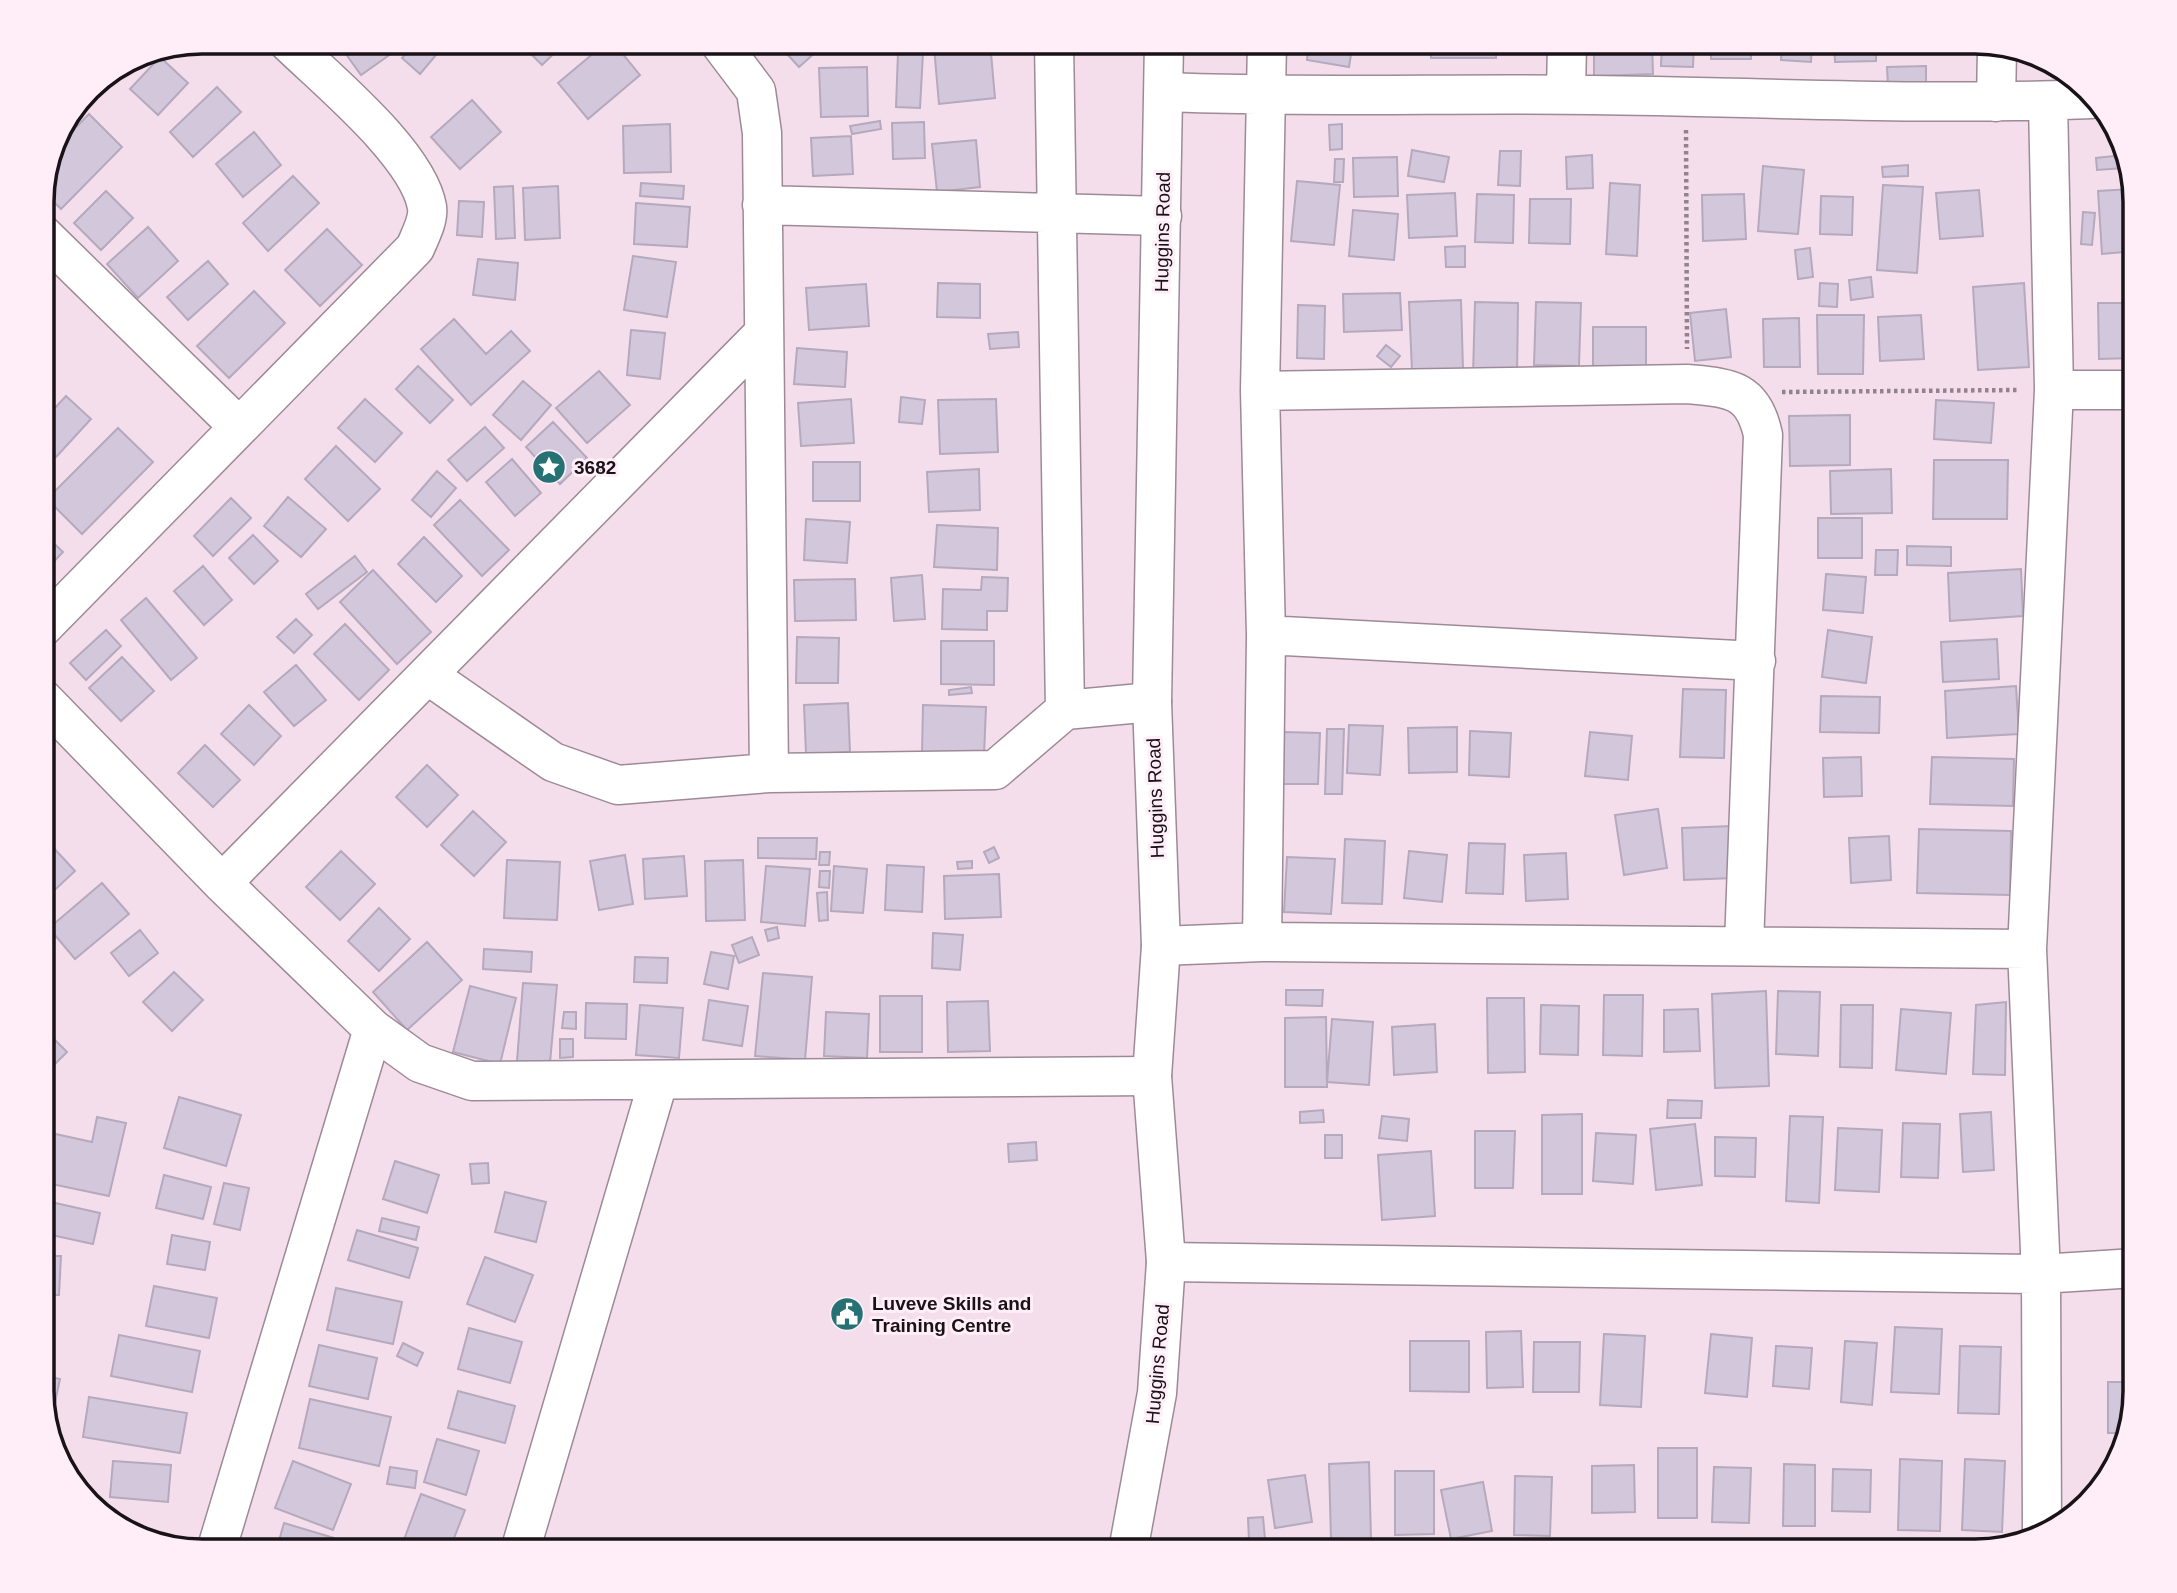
<svg xmlns="http://www.w3.org/2000/svg" width="2177" height="1593" font-family="Helvetica,sans-serif">
<style>
.building{fill:#d3c7dc;stroke:#b5a9bd;stroke-width:2}
.lines{fill:none;stroke-linecap:round;stroke-linejoin:round}
.street-casing{stroke:#9e8a97;stroke-width:41}
.secondary-casing{stroke:#9e8a97;stroke-width:41}
.path{stroke:#91828c;stroke-width:4.5;stroke-dasharray:3.5 3.5;stroke-linecap:butt}
.street{stroke:#fff;stroke-width:38}
.secondary{stroke:#fff;stroke-width:38}
.labels{text-anchor:middle;stroke-width:6;stroke-linejoin:round;paint-order:stroke}
.street-label{font-size:19px;fill:#191217;stroke:#ffedf8}
.poi-label{font-size:19px;font-weight:bold;fill:#191217;stroke:#ffedf8;text-anchor:start}
.rim{fill:none;stroke:#191217;stroke-width:3.5}
</style>
<rect width="100%" height="100%" fill="#f4deec"/>
<path class="building" d="M389,42L395,51L361,75L338,43Z
M416,42H447L420,74L402,58Z
M519,42H566L542,65Z
M607,42H613L640,75L588,119L558,83Z
M776,42H827L799,67Z
M990,42L995,98L939,104L934,47Z
M1309,42H1353L1349,67L1307,60Z
M1430,42H1495L1496,58H1431Z
M1594,42H1652L1653,74L1594,76Z
M1662,42H1694L1693,67L1661,66Z
M1711,42H1751V59H1711Z
M1782,42H1812L1811,62L1781,60Z
M1834,42H1876V61L1835,62Z
M1914,42H1949V48L1914,49Z
M898,52L923,53L920,108L896,107Z
M160,57L188,83L158,115L130,89Z
M1926,66V85L1888,87L1887,67Z
M867,67L868,116L821,117L819,68Z
M217,87L241,112L193,157L170,132Z
M472,100L501,132L460,169L431,137Z
M89,114L122,147L61,209L43,191L54,150Z
M880,121L881,129L852,134L850,126Z
M924,122L925,158L893,159L892,123Z
M670,124L671,172L624,173L623,126Z
M1342,124V149L1330,150L1329,125Z
M254,132L281,165L243,197L216,164Z
M851,136L853,174L813,176L811,138Z
M976,140L980,187L937,192L932,144Z
M1412,150L1449,157L1444,182L1408,176Z
M1500,151H1521L1520,186L1498,185Z
M1592,155L1593,188L1567,189L1566,157Z
M2123,155L2124,168L2097,170L2096,158Z
M1397,157L1398,196L1354,197L1353,158Z
M1335,159H1344L1343,182H1334Z
M1908,165V176L1883,177L1882,167Z
M1763,166L1804,170L1798,234L1758,231Z
M293,176L319,203L268,251L243,223Z
M1297,181L1340,185L1334,245L1291,241Z
M641,183L684,186L683,199L640,196Z
M1610,183L1640,185L1637,256L1606,254Z
M1883,185L1923,187L1917,273L1877,270Z
M513,186L515,238L496,239L494,187Z
M558,186L560,238L525,240L523,188Z
M2132,189L2135,202V251L2102,254L2098,191Z
M1979,190L1983,236L1940,239L1936,193Z
M106,191L133,218L101,250L74,223Z
M1455,193L1457,236L1409,238L1407,195Z
M1477,194L1514,195L1513,243L1475,242Z
M1744,194L1746,239L1703,241L1702,195Z
M1821,196L1853,197L1852,235L1820,234Z
M1530,199H1571L1570,244L1529,243Z
M459,201L484,202L482,237L457,235Z
M636,203L690,207L687,247L634,244Z
M1353,210L1398,214L1394,260L1349,256Z
M2083,212L2095,213L2092,245L2081,244Z
M148,227L178,261L138,298L107,264Z
M327,229L362,265L320,306L285,270Z
M1465,246V267H1446L1445,247Z
M1810,248L1813,277L1798,279L1795,250Z
M633,256L676,262L667,317L624,310Z
M478,259L518,263L515,300L473,295Z
M208,261L228,284L188,320L167,297Z
M1871,277L1873,297L1851,300L1849,280Z
M938,283L980,284V318L937,317Z
M1820,283L1838,284L1837,307L1819,306Z
M2024,283L2029,367L1978,370L1973,287Z
M866,284L869,326L809,330L806,288Z
M254,291L285,323L229,378L197,346Z
M1400,293L1402,330L1344,332L1343,294Z
M1461,300L1463,369L1412,371L1409,302Z
M1475,302L1518,303L1517,376L1473,375Z
M1536,302L1581,303L1579,366L1534,365Z
M2098,303H2133L2134,358L2099,359Z
M1298,305L1325,306L1324,359L1297,358Z
M1726,309L1731,357L1695,361L1690,313Z
M1817,315H1864L1863,374H1818Z
M1921,315L1924,359L1880,361L1878,317Z
M1799,318L1800,367H1764L1763,319Z
M454,319L486,354L511,331L530,351L471,405L421,349Z
M1593,327H1646V369H1593Z
M631,330L665,333L660,379L627,375Z
M1018,332L1019,347L990,349L988,334Z
M1386,345L1400,356L1391,367L1377,356Z
M797,348L847,352L845,387L794,384Z
M42,364L53,374L42,386Z
M418,366L453,400L430,423L396,389Z
M599,371L630,405L587,443L556,408Z
M523,381L551,405L521,440L493,415Z
M66,396L91,419L56,457L42,444V422Z
M901,397L925,400L922,424L899,422Z
M365,399L402,433L375,462L338,428Z
M851,399L854,443L801,446L798,403Z
M996,399L998,452L940,454L938,400Z
M1936,400L1994,403L1991,443L1934,439Z
M1850,415V465L1790,466L1789,416Z
M553,422L587,458L560,484L526,447Z
M485,427L504,448L467,481L448,460Z
M118,428L153,462L82,534L47,499Z
M336,446L380,489L348,521L305,479Z
M512,459L541,493L515,516L486,482Z
M1934,460H2008L2007,519H1933Z
M813,462H860V501H813Z
M979,469L980,510L929,512L927,472Z
M1891,469L1892,513L1831,514L1830,471Z
M437,471L456,488L431,517L412,500Z
M288,497L326,529L301,557L264,526Z
M231,498L251,518L213,556L194,536Z
M460,500L509,550L482,576L434,525Z
M1818,518H1862V558H1818Z
M806,519L850,522L847,563L804,560Z
M937,525L998,528L997,570L934,567Z
M42,532L63,552L42,574Z
M253,535L278,561L254,584L229,558Z
M424,537L462,576L436,602L398,564Z
M1907,546L1951,547V566L1907,565Z
M1876,550H1898L1897,575H1875Z
M355,556L367,572L318,609L306,594Z
M203,566L232,600L204,625L174,591Z
M2021,569L2023,616L1950,621L1948,573Z
M373,570L431,632L397,664L340,602Z
M1826,574L1866,577L1863,613L1823,610Z
M922,575L925,619L894,621L891,578Z
M982,577L1008,578L1007,611H987V630L942,629L943,589L981,590Z
M855,579L856,620L795,621L794,580Z
M146,598L197,658L171,680L121,620Z
M296,619L312,635L294,653L277,637Z
M345,624L389,670L359,700L314,654Z
M106,630L121,646L86,680L70,663Z
M1828,630L1872,637L1866,683L1822,677Z
M797,637L839,638L838,683H796Z
M1997,639L1999,679L1943,682L1941,642Z
M941,641H994V685L941,684Z
M122,657L154,691L121,721L89,688Z
M296,665L326,700L294,726L264,692Z
M2016,686L2019,734L1947,738L1945,691Z
M971,687L972,693L949,695V690Z
M1683,689L1726,690L1724,758L1680,757Z
M1821,696L1880,697L1879,733L1820,732Z
M848,703L850,752L806,754L804,705Z
M249,705L281,736L254,765L221,734Z
M923,705L986,707L984,756L922,754Z
M1349,725L1383,726L1380,775L1347,773Z
M1457,727V772L1409,773L1408,728Z
M1327,729H1344L1342,794H1325Z
M1470,731L1511,733L1509,777L1469,775Z
M1284,732L1320,733L1318,784H1282Z
M1590,732L1632,736L1628,780L1585,776Z
M205,745L240,780L213,807L178,773Z
M1861,757L1862,796L1824,797L1823,758Z
M1932,757L2014,759L2013,806L1930,804Z
M427,765L458,795L427,827L396,797Z
M1658,809L1667,868L1624,875L1615,815Z
M473,811L506,842L474,876L441,845Z
M1732,826L1734,878L1684,880L1682,828Z
M1919,829L2011,831L2010,895L1917,893Z
M1889,836L1891,880L1851,883L1849,838Z
M758,838H817L816,859L758,858Z
M1345,839L1385,841L1382,904L1342,903Z
M1469,843L1505,844L1503,894L1466,893Z
M51,845L75,871L42,902V853Z
M994,847L999,858L989,863L984,852Z
M341,851L375,884L340,920L306,887Z
M1409,851L1447,855L1442,902L1404,898Z
M820,852H830L829,865H819Z
M1566,853L1568,899L1526,901L1524,855Z
M625,855L633,904L599,910L590,861Z
M684,856L687,896L645,899L643,859Z
M1287,857L1335,859L1331,914L1284,912Z
M507,860L560,862L557,920L504,918Z
M743,860L745,920L706,921L705,861Z
M972,861V868L958,869L957,862Z
M887,865L924,867L922,912L885,910Z
M766,866L810,869L805,926L761,922Z
M834,866L867,869L863,913L831,911Z
M820,871H830L829,888L819,887Z
M999,874L1001,917L945,919L944,876Z
M102,883L129,914L75,959L49,928Z
M827,892L828,920L819,921L817,893Z
M379,908L410,939L379,971L348,941Z
M777,927L779,938L768,941L765,930Z
M140,930L158,953L129,976L111,953Z
M933,933L963,935L960,970L932,968Z
M752,937L759,955L739,963L732,945Z
M427,942L462,980L407,1030L373,992Z
M484,949L532,952L531,972L483,969Z
M711,952L734,956L728,989L704,984Z
M635,957L668,958L667,983L634,982Z
M174,972L203,1000L172,1031L143,1002Z
M763,973L812,977L805,1060L755,1056Z
M523,983L557,985L550,1063L517,1061Z
M470,986L516,998L500,1064L453,1052Z
M1286,990H1323L1322,1006L1286,1005Z
M1766,991L1769,1086L1715,1088L1712,994Z
M1778,991L1820,992L1818,1056L1776,1054Z
M1604,995H1643L1642,1056L1603,1055Z
M880,996H922V1052H880Z
M1487,998H1524L1525,1072L1488,1073Z
M709,1000L748,1006L742,1046L703,1040Z
M988,1001L990,1051L948,1052L947,1002Z
M2006,1002L2005,1075L1973,1074L1976,1005Z
M586,1003L627,1004L626,1039L585,1038Z
M640,1005L683,1008L679,1058L636,1055Z
M1541,1005L1579,1006L1578,1055L1540,1054Z
M1841,1005H1873L1872,1068L1840,1067Z
M1698,1009L1700,1051L1664,1052V1010Z
M1901,1009L1951,1013L1946,1074L1896,1070Z
M564,1012H576V1029L562,1028Z
M826,1012L869,1014L867,1058L824,1056Z
M1326,1017L1327,1087H1285V1018Z
M1332,1019L1373,1022L1369,1085L1327,1082Z
M1435,1024L1437,1072L1394,1075L1392,1027Z
M43,1028L67,1052L42,1077V1029Z
M560,1039H573V1057L560,1058Z
M179,1097L241,1115L226,1166L164,1148Z
M1668,1100L1702,1101L1701,1118H1667Z
M1323,1110L1324,1122L1300,1123V1112Z
M1991,1112L1994,1170L1963,1172L1960,1114Z
M1582,1114V1194H1542V1115Z
M1382,1116L1409,1119L1407,1141L1379,1138Z
M1790,1116L1823,1117L1819,1203L1786,1201Z
M97,1117L126,1123L109,1196L42,1182V1131L92,1142Z
M1903,1123L1940,1124L1938,1178L1901,1177Z
M1695,1124L1702,1185L1656,1190L1650,1129Z
M1838,1128L1882,1130L1879,1192L1835,1190Z
M1475,1131H1515L1513,1188H1475Z
M1596,1133L1636,1135L1633,1184L1593,1181Z
M1325,1135H1342V1158H1325Z
M1715,1137L1756,1138L1755,1177L1715,1176Z
M1036,1142L1037,1160L1009,1162L1008,1144Z
M1431,1151L1435,1216L1382,1220L1378,1155Z
M395,1161L439,1175L427,1213L383,1199Z
M488,1163L489,1183L472,1184L470,1164Z
M164,1175L211,1187L203,1219L156,1208Z
M224,1183L249,1188L240,1230L214,1224Z
M505,1192L546,1202L536,1242L495,1232Z
M42,1200L100,1213L93,1244L42,1233Z
M382,1218L419,1227L416,1240L379,1231Z
M357,1230L418,1248L409,1278L348,1260Z
M172,1235L210,1242L205,1270L167,1264Z
M42,1256H61L59,1295H42Z
M485,1257L533,1275L515,1322L467,1304Z
M154,1286L217,1298L209,1338L146,1326Z
M336,1288L402,1302L393,1344L327,1330Z
M1895,1327L1942,1329L1939,1394L1891,1392Z
M469,1328L522,1342L510,1383L458,1369Z
M1521,1331L1523,1387L1487,1388L1486,1332Z
M1604,1334L1645,1336L1641,1407L1600,1405Z
M1711,1334L1752,1338L1747,1397L1705,1393Z
M119,1335L200,1351L192,1392L111,1376Z
M1410,1341H1469V1392L1410,1391Z
M1845,1341L1877,1343L1872,1405L1841,1402Z
M1534,1342H1580L1579,1392H1533Z
M403,1343L423,1353L417,1366L397,1356Z
M319,1345L377,1358L368,1399L309,1386Z
M1776,1346L1812,1348L1809,1389L1773,1386Z
M1960,1346L2001,1347L1999,1414L1958,1413Z
M42,1375L60,1379L53,1412L45,1410Z
M2108,1382H2135L2121,1433H2108Z
M458,1391L515,1406L505,1443L448,1428Z
M89,1397L187,1413L180,1453L83,1437Z
M310,1399L391,1417L379,1466L299,1448Z
M437,1439L479,1451L466,1495L424,1482Z
M1658,1448H1697V1518H1658Z
M1900,1459L1942,1461L1940,1531L1898,1530Z
M1965,1459L2005,1461L2002,1532L1962,1530Z
M113,1461L171,1465L168,1502L110,1497Z
M293,1461L351,1484L333,1530L275,1508Z
M1369,1462L1371,1540L1331,1541L1329,1464Z
M1784,1464L1815,1465V1526H1783Z
M1634,1465L1635,1512L1592,1513V1466Z
M390,1467L417,1471L415,1488L387,1484Z
M1714,1467L1751,1468L1749,1523L1712,1522Z
M1833,1469L1871,1470L1870,1512L1832,1511Z
M1395,1471H1434V1534L1395,1535Z
M1305,1475L1312,1522L1275,1528L1268,1480Z
M1515,1476L1552,1477L1550,1536L1514,1535Z
M1483,1482L1492,1531L1451,1539L1441,1490Z
M421,1494L465,1510L449,1551H416L402,1545Z
M1263,1517L1265,1539L1249,1541L1248,1518Z
M284,1523L344,1541L341,1551H276Z"/>
<g class="lines">
<g class="street-casing">
<path id="street" d="M719,42L756,91L762,133L769,773
M1054,42L1065,710
M1164,92C1307,98 1450,93 1593,95C1759,97 1926,106 2092,99
M1566,94L1567,42
M1996,102L1997,49
M762,205L1162,216
M42,234L239,427
M2054,390H2135
M1260,391L1687,384C1729,388 1753,388 1763,435L1744,945
M42,628L415,248C420,236 429,220 427,207C418,154 327,80 288,42
M1266,635L1756,661
M429,676L553,762L618,785L769,773L995,770L1065,710L1152,702
M42,698L222,883L373,1029L420,1063L472,1081L1152,1076
M222,883L764,333
M1262,942L1266,635L1260,391L1267,42
M1161,946L1262,942L2027,949
M1166,1262L2041,1274L2135,1268
M2042,1535L2041,1274L2027,949L2054,390L2048,101
M216,1551L373,1029
M520,1551L658,1082"/>
</g>
<g class="secondary-casing">
<path id="secondary" d="M1128,1551L1157,1393L1166,1262L1152,1076L1161,946L1152,702L1164,42"/>
</g>
<path class="path" d="M1686,130L1687,349
M1782,392L2018,390"/>
<use href="#street" class="street"/>
<use href="#secondary" class="secondary"/>
</g>
<defs>
<g id="sight-disc" transform="scale(1.75)"><circle r="9.5" fill="#267173" stroke="#ffedf8"/><path d="M0-6L1.8-2.2L6-1.7L2.9 1.2L3.7 5.4L0 3.3L-3.7 5.4L-2.9 1.2L-6-1.7L-1.8-2.2Z" fill="#fff"/></g>
<g id="civic-disc" transform="scale(1.75)"><circle r="9.5" fill="#267173" stroke="#ffedf8"/><path d="M-.6-6.5H3V-4.5H.6V-3L4-1V1h2V6H-6V1h2V-1L-.6-3ZM-1.2 2.5V6h2.4V2.5Z" fill="#fff"/></g>
</defs>
<g fill-rule="evenodd">
<use href="#sight-disc" x="549" y="467"/>
<use href="#civic-disc" x="847" y="1314"/>
</g>
<g class="labels">
<g class="street-label">
<text transform="translate(1162 232) rotate(-89)" y="7">Huggins Road</text>
<text transform="translate(1155 798) rotate(-92)" y="7">Huggins Road</text>
<text transform="translate(1157 1364) rotate(-85)" y="7">Huggins Road</text>
</g>
<g class="poi-label">
<text x="574" y="474">3682</text>
<text x="872" y="1310">Luveve Skills and<tspan x="872" dy="22">Training Centre</tspan></text>
</g>
</g>
<path d="M0 0H2177V1593H0ZM202 54H1975A148 148 0 0 1 2123 202V1391A148 148 0 0 1 1975 1539H202A148 148 0 0 1 54 1391V202A148 148 0 0 1 202 54Z" fill="#ffedf8" fill-rule="evenodd"/>
<path class="rim" d="M202 54H1975A148 148 0 0 1 2123 202V1391A148 148 0 0 1 1975 1539H202A148 148 0 0 1 54 1391V202A148 148 0 0 1 202 54Z"/>
</svg>
